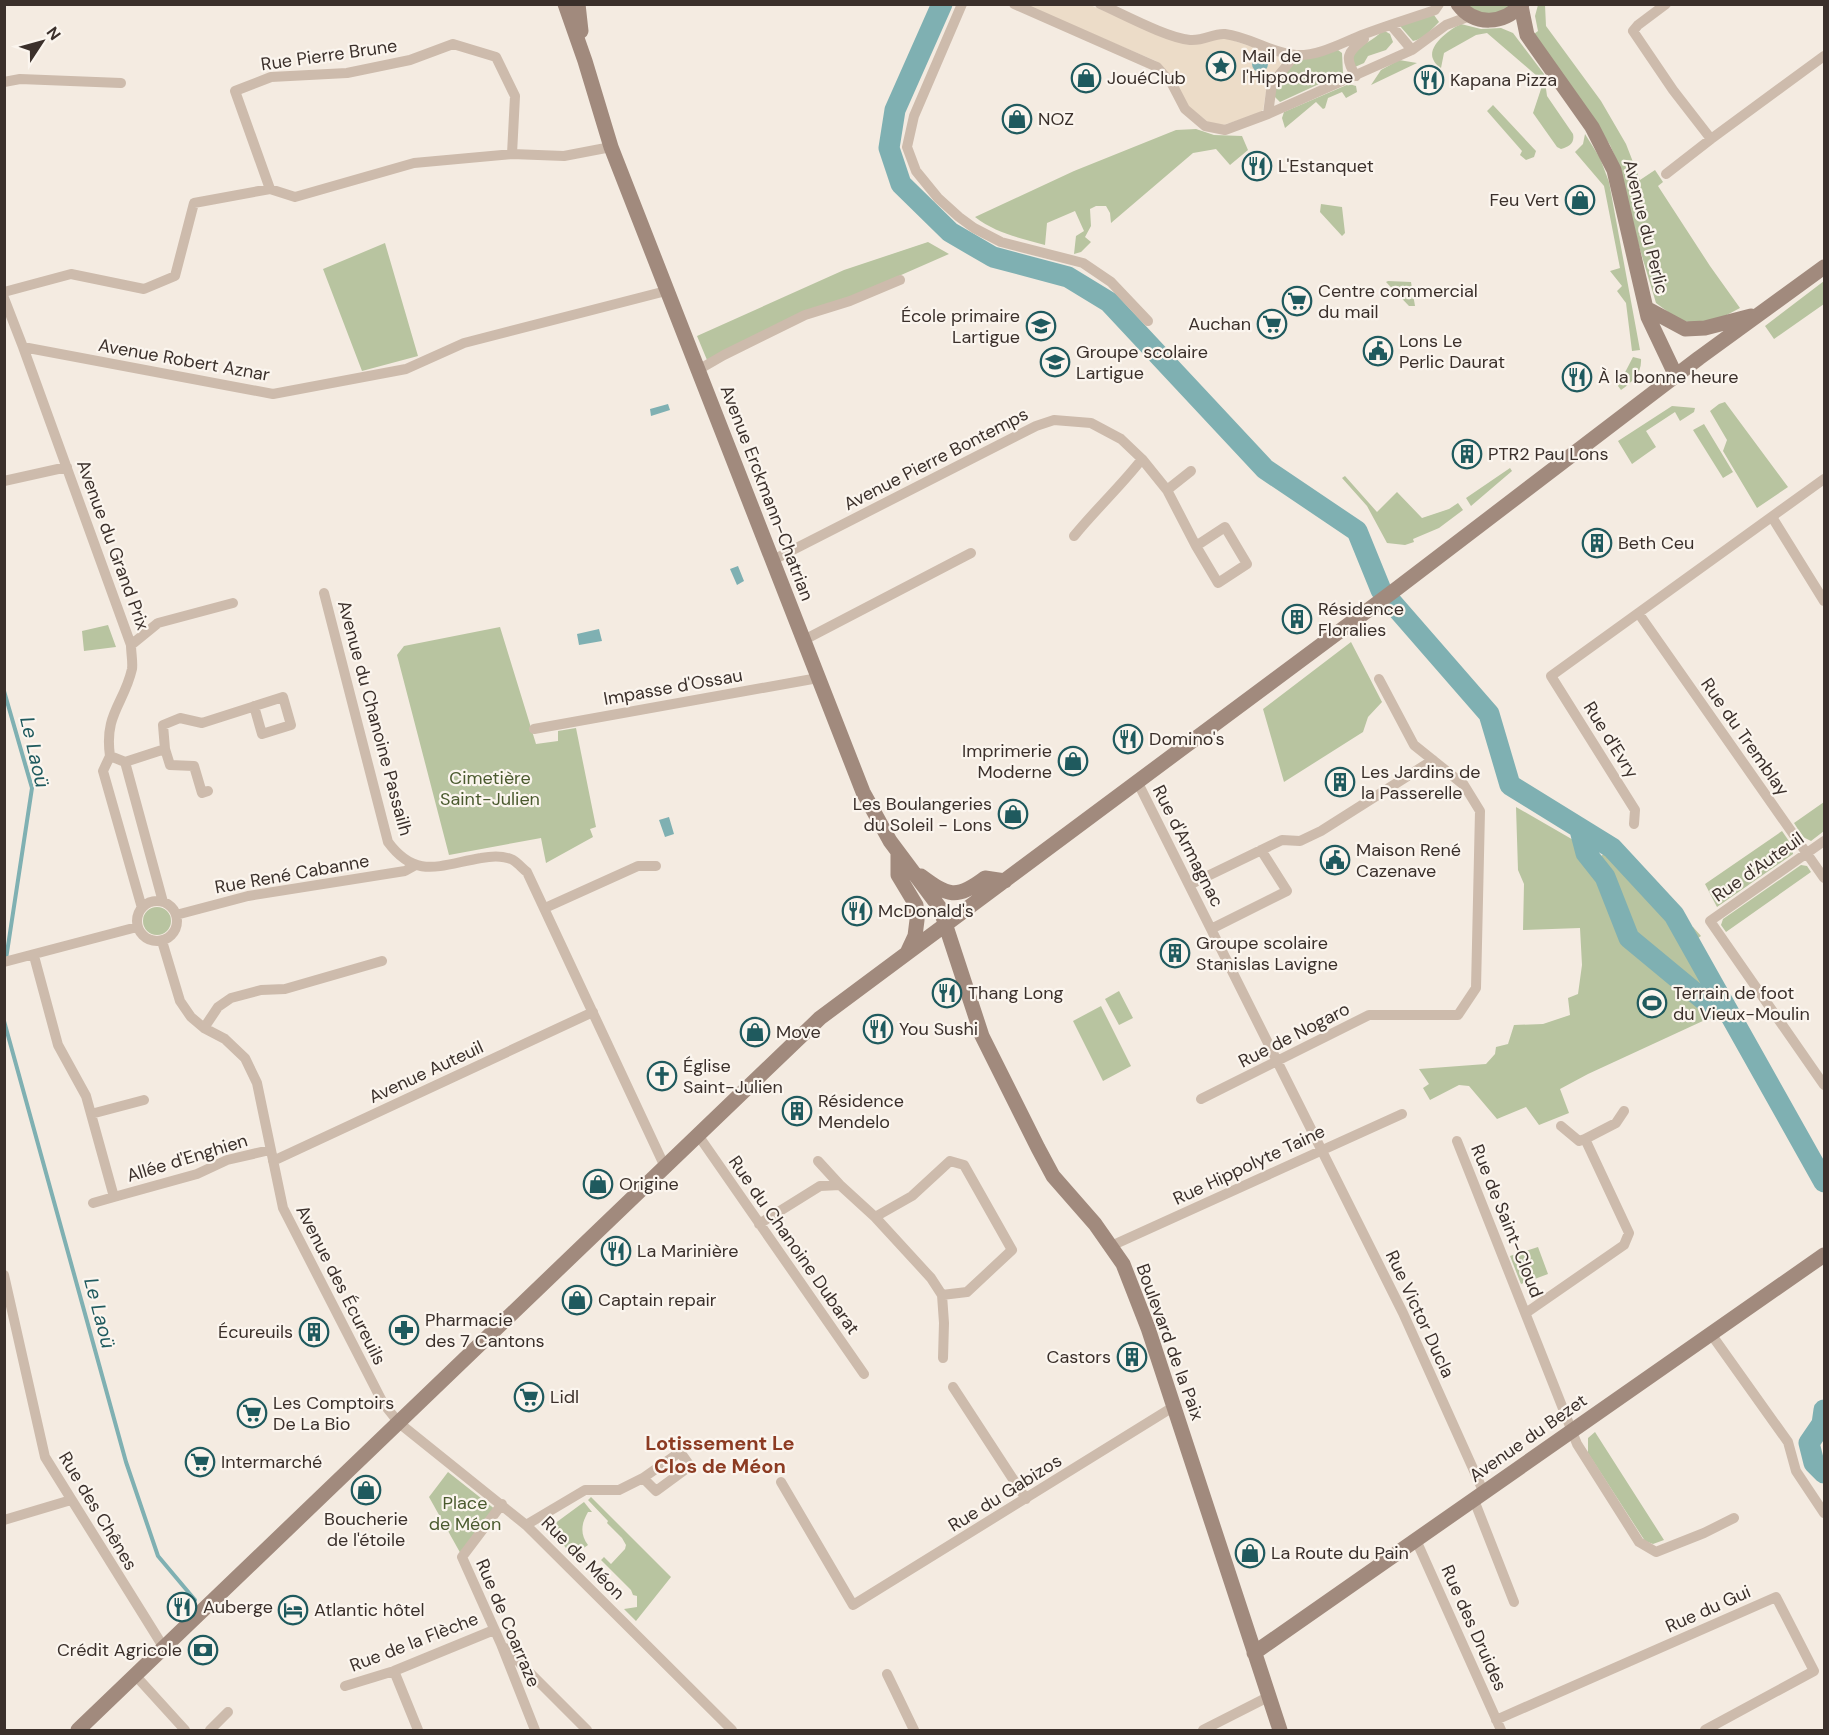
<svg xmlns="http://www.w3.org/2000/svg" width="1829" height="1735" font-family="'DM Sans',sans-serif">
<style>
.green{fill:#b8c4a0}
.plaza{fill:#ecdcc8}
.water{fill:#7fb0b2}
.lines{fill:none;stroke-linecap:round;stroke-linejoin:round}
.stream{stroke:#7fb0b2;stroke-width:4}
.river{stroke:#7fb0b2;stroke-width:21}
.street{stroke:#cdbbac;stroke-width:10}
.secondary{stroke:#a18a7d;stroke-width:15}
.labels{text-anchor:middle;stroke-width:4.5;stroke-linejoin:round;paint-order:stroke}
.street-label{font-size:18px;fill:#3b302b;stroke:#fbf5ee}
.poi-label{font-size:18px;fill:#3b302b;stroke:#fbf5ee;text-anchor:start}
.park-label{font-size:18px;fill:#4a5a2e;stroke:#fbf5ee}
.water-label{font-size:20px;font-style:italic;fill:#1f5a5e;stroke:#fbf5ee}
.neighbourhood-label{font-size:20px;font-weight:bold;fill:#8c3b22;stroke:#fbf5ee}
</style>
<rect width="100%" height="100%" fill="#f4ebe1"/>
<path class="green" d="M1465,5H1512L1507,10L1486,15Z
M1538,5H1545L1546,26L1601,101L1626,144L1640,180L1655,170L1663,182L1658,186L1710,266L1740,308L1721,318L1694,323L1679,320L1656,303L1638,243L1620,168L1610,145L1595,122L1534,34L1538,31L1535,16Z
M1434,15L1439,22C1431,30 1424,39 1413,41L1400,26Z
M1461,24L1481,29L1501,28L1513,33L1544,74L1547,96L1573,134C1575,143 1569,147 1561,149L1557,147L1533,113L1541,89L1542,85L1537,76L1487,33L1476,35L1444,53L1441,68C1439,66 1435,64 1434,61C1425,47 1450,29 1461,24Z
M1383,30L1390,34L1393,42L1386,50L1368,56L1364,63L1355,67L1353,66V53C1362,43 1374,41 1383,30Z
M1338,50L1342,53L1343,73L1280,102L1273,95L1274,86L1295,60Z
M1399,60L1417,63L1371,85L1381,70Z
M1349,84L1356,86L1357,92L1346,98L1342,92L1328,98L1325,108L1323,109L1316,102L1285,128L1282,118L1284,112Z
M1493,105L1536,151L1534,157L1526,160L1520,155L1522,151L1487,111Z
M1196,129L1214,135L1242,136L1248,150L1230,165L1216,149L1193,153L1111,223L1110,213L1106,206H1096L1090,209L1091,226L1085,237L1091,242L1081,252L1074,254L1076,236L1084,231L1075,211L1047,223L1045,245C1019,238 996,233 975,217L1074,171L1176,130Z
M1585,134L1600,158L1609,182L1640,350L1632,351L1626,303L1617,291L1622,286L1610,271L1620,268L1604,186L1575,152L1583,144Z
M1321,204L1342,207L1345,233L1342,236L1320,212Z
M928,242L949,254L707,360L697,336L844,270Z
M385,243L418,356L362,371L323,269Z
M1388,281L1411,282L1415,306H1409L1386,282Z
M1824,281V304L1774,339L1765,326Z
M1633,357L1641,359C1642,373 1632,382 1621,390L1618,386Z
M1725,402L1788,487L1757,508L1723,451L1727,440L1710,411L1719,404Z
M1672,406L1695,408L1694,412L1680,421L1675,412L1646,431L1656,447L1632,464L1618,441Z
M1704,424L1733,472L1723,478L1693,430Z
M1510,468L1512,471L1471,506L1466,498Z
M1345,476L1377,512L1397,492L1422,518L1449,509L1458,503L1463,510L1439,528L1413,539L1414,542L1405,545L1387,543L1367,506L1342,478Z
M108,625L116,647L84,651L82,631Z
M500,627L536,744L558,741V731L576,728L596,827L590,829L593,837L546,863L541,838L449,855L397,655L404,646Z
M1351,642L1382,702L1368,717L1363,732L1284,782L1263,709Z
M1824,802V831L1811,841L1803,837L1794,823Z
M1516,807L1601,856L1611,849L1685,929L1693,927L1701,936L1694,941L1731,1008L1588,1074L1560,1089L1569,1113L1539,1125L1526,1107L1497,1119L1469,1086L1459,1085L1430,1100L1423,1088L1429,1084L1419,1069L1486,1064L1495,1054L1496,1047L1508,1044L1514,1025L1543,1024L1570,1015L1568,998L1578,994L1582,965L1580,928L1523,930L1524,884L1518,870Z
M1782,831L1793,847V854L1717,907L1705,884Z
M1801,865L1807,866L1811,872L1726,932L1721,925L1723,919Z
M143 921a14 14 0 1 1 28 0a14 14 0 1 1-28 0Z
M1119,991L1133,1018L1119,1025L1105,999Z
M1101,1006L1131,1066L1103,1081L1073,1021Z
M1538,1247L1548,1274L1521,1284L1510,1256Z
M1595,1432L1664,1540L1653,1544L1645,1541L1588,1453V1438Z
M448,1472L496,1510L462,1556L429,1497Z
M591,1497L671,1577L636,1621L624,1609L637,1607V1596L633,1595L631,1590L601,1560L604,1557L611,1564L625,1549L626,1545L622,1538L607,1523L608,1521L588,1500Z
M584,1502L592,1512H588C581,1524 580,1534 588,1545L572,1556L550,1527Z"/>
<path class="plaza" d="M1025,5H1090L1178,42L1226,38L1284,58L1266,92L1263,110L1257,114L1223,125L1208,122L1187,105L1172,76L1156,61Z"/>
<path class="water" d="M1252 64a8 8 0 1 1 16 0a8 8 0 1 1-16 0Z
M668,404L670,410L651,416L650,409Z
M738,566L744,581L737,585L730,569Z
M599,629L602,641L579,645L577,634Z
M669,817L674,834L665,837L659,820Z"/>
<g class="lines">
<path class="stream" d="M4,691L32,788L6,959
M4,1021L126,1462L158,1556L195,1600"/>
<path class="river" d="M942,4L895,110L889,148L901,184L950,232L993,257L1068,277L1109,302L1265,469L1357,531L1381,590L1489,714L1510,785L1612,848L1674,915L1824,1182
M1580,830L1586,853L1605,877L1629,938L1716,1010L1727,1011
M1824,1410L1822,1424L1809,1443L1814,1463L1824,1473"/>
<path class="street" d="M962,4L914,116L907,147L916,171L938,198L959,217L974,228L1001,242L1083,263L1111,282L1148,321
M1014,4L1157,67L1172,84L1185,109L1205,126L1225,130L1268,114L1412,50L1446,25L1470,16
M1100,4C1123,14 1167,38 1190,40C1205,41 1213,33 1225,34C1250,37 1270,53 1296,55C1317,56 1338,45 1357,37C1382,27 1409,19 1435,10L1439,4
M1666,4L1638,25L1633,31L1673,90L1711,139L1824,56
M1391,25L1412,50
M1356,76C1344,58 1347,52 1364,39
M4,82L20,79L121,83
M1268,114L1272,84L1295,55
M1666,174L1711,139
M270,189L235,91L271,77L347,73L410,60L453,44L496,57L515,96L512,154
M4,292L71,274L144,289L175,276L194,203L270,189L295,197L414,163L512,154L564,156L611,147
M4,298L23,347L273,394L406,369L464,343L666,291
M23,347L131,645C131,653 133,662 132,669C124,704 104,714 110,756
M698,370L724,355L805,315L850,301L900,280
M4,481L67,467
M1167,490L1191,471
M1772,517L1824,601
M1074,536C1096,509 1121,486 1142,459
M773,560L1036,426L1054,420L1091,423L1121,439L1142,459L1167,490L1196,546L1218,583L1247,564L1225,527L1196,546
M324,593L388,842C416,880 440,865 481,858C491,856 503,855 513,860C518,863 523,869 527,872L665,1167
M1639,614L1824,878
M804,640L971,553
M131,645L158,623L233,603
M534,729L818,678
M125,762L165,749
M1137,781L1403,1313L1484,1493
M208,791L202,793L194,766L170,765L165,749L163,725L180,718L202,723L283,697L291,725L262,734L254,706
M1634,824L1635,810L1551,676L1824,479
M1824,841L1710,921L1824,1085
M1189,885L1282,840L1300,841L1321,831L1433,760
M137 921a20 20 0 1 1 40 0a20 20 0 1 1-40 0Z
M142,908L103,771L110,756L125,762L163,902
M545,908L638,866H656
M176,915L248,896L405,871L414,866
M1211,929L1287,891L1261,850
M162,941L180,1001L191,1017L204,1028L225,1039L245,1058L257,1083L283,1208L383,1403L399,1423L526,1525L732,1730
M34,956L58,1045L86,1096L114,1197L197,1174L227,1160L270,1150
M4,962L137,927
M204,1028L218,1007L231,998L261,990L285,989L382,961
M1201,1099L1369,1015H1458L1476,988L1480,811L1464,785L1414,745L1379,679
M91,1114L144,1100
M698,1135L864,1374
M1585,1139L1616,1123L1624,1111
M1457,1141L1577,1444L1639,1542L1656,1552L1704,1533L1734,1518
M273,1161L593,1012
M818,1161L840,1185
M93,1203L114,1197
M875,1217L912,1196L950,1161L964,1165L1012,1250L967,1292L942,1295
M759,1224L820,1186L840,1185L875,1217L931,1278L942,1295L944,1323L943,1358
M1111,1246L1402,1114
M4,1275L45,1457L164,1648
M1526,1313L1624,1245L1629,1233L1585,1139L1579,1141L1561,1126
M1711,1334L1788,1442L1796,1471L1824,1513
M953,1387L1026,1499
M781,1482L853,1605L1173,1407
M1474,1500L1514,1602
M502,1504L462,1557L501,1644L535,1730
M4,1520L71,1500
M526,1525L585,1490H619L643,1478L680,1452L690,1466L656,1491L643,1478
M1416,1540L1501,1730
M505,1648L587,1730
M394,1671L418,1730
M887,1674L914,1730
M135,1675L185,1730
M345,1686L394,1671L494,1630
M1496,1720L1776,1597L1814,1671L1705,1730
M210,1730L228,1712
M1203,1730L1268,1697"/>
<path class="secondary" d="M565,4L585,61L611,147L863,792L890,841L940,908L982,1036L1038,1148L1053,1176L1095,1224L1123,1264L1148,1328L1280,1730
M578,4L581,31
M1458,4C1475,27 1504,24 1522,4
M1521,6L1527,35L1592,127L1614,170L1648,317L1676,376
M1646,308L1685,329L1705,328L1751,316
M898,853V875L916,905L917,920L915,936L908,951
M921,876C948,896 956,900 985,878L1005,881
M1254,1653L1824,1255
M78,1730L820,1018L1395,590L1699,358L1824,267"/>
</g>
<defs>
<g id="sight-ring" transform="scale(1.5)"><circle r="9.5" fill="#fbf5ee" stroke="#1f5a5e" stroke-width="1.5"/><path d="M0-6L1.8-2.2L6-1.7L2.9 1.2L3.7 5.4L0 3.3L-3.7 5.4L-2.9 1.2L-6-1.7L-1.8-2.2Z" fill="#1f5a5e"/></g>
<g id="shop-ring" transform="scale(1.5)"><circle r="9.5" fill="#fbf5ee" stroke="#1f5a5e" stroke-width="1.5"/><path d="M-5-2.5h2.3a2.7 3.5 0 0 1 5.4 0H5L5.5 6h-11ZM-1.5-2.5h3a1.5 2.3 0 0 0-3 0Z" fill="#1f5a5e"/></g>
<g id="restaurant-ring" transform="scale(1.5)"><circle r="9.5" fill="#fbf5ee" stroke="#1f5a5e" stroke-width="1.5"/><path d="M-5-6h1v4h1v-4h1v4h1v-4h1v5L-1.5 .5V6h-2V.5L-5-1ZM5-6V6H3V1.5H1.5Q1.5-4 5-6Z" fill="#1f5a5e"/></g>
<g id="supermarket-ring" transform="scale(1.5)"><circle r="9.5" fill="#fbf5ee" stroke="#1f5a5e" stroke-width="1.5"/><path d="M-6-5.5h2.5l.6 2H6L4.5 2H-2.5L-4.4-4H-6ZM-1.5 3.2a1.3 1.3 0 1 0 .1 0ZM3 3.2a1.3 1.3 0 1 0 .1 0Z" fill="#1f5a5e"/></g>
<g id="school-ring" transform="scale(1.5)"><circle r="9.5" fill="#fbf5ee" stroke="#1f5a5e" stroke-width="1.5"/><path d="M0-5L7-2L0 1L-7-2ZM-4 1L0 2.5L4 1V4Q0 6-4 4Z" fill="#1f5a5e"/></g>
<g id="civic-ring" transform="scale(1.5)"><circle r="9.5" fill="#fbf5ee" stroke="#1f5a5e" stroke-width="1.5"/><path d="M-.6-6.5H3V-4.5H.6V-3L4-1V1h2V6H-6V1h2V-1L-.6-3ZM-1.2 2.5V6h2.4V2.5Z" fill="#1f5a5e"/></g>
<g id="building-ring" transform="scale(1.5)"><circle r="9.5" fill="#fbf5ee" stroke="#1f5a5e" stroke-width="1.5"/><path d="M-4-6H4V6H1V3H-1V6H-4ZM-2.5-4.3h1.7v1.8h-1.7ZM.8-4.3h1.7v1.8H.8ZM-2.5-1h1.7V.8h-1.7ZM.8-1h1.7V.8H.8Z" fill="#1f5a5e"/></g>
<g id="stadium-ring" transform="scale(1.5)"><circle r="9.5" fill="#fbf5ee" stroke="#1f5a5e" stroke-width="1.5"/><path d="M0-5a6.5 5 0 1 0 0 10a6.5 5 0 1 0 0-10ZM-3.5-1.8h7v3.6h-7Z" fill="#1f5a5e"/></g>
<g id="church-ring" transform="scale(1.5)"><circle r="9.5" fill="#fbf5ee" stroke="#1f5a5e" stroke-width="1.5"/><path d="M-1.2-6h2.4v3.5h3.3v2.4h-3.3V6h-2.4V-.1h-3.3v-2.4h3.3Z" fill="#1f5a5e"/></g>
<g id="pharmacy-ring" transform="scale(1.5)"><circle r="9.5" fill="#fbf5ee" stroke="#1f5a5e" stroke-width="1.5"/><path d="M-2-6h4v4h4v4h-4v4h-4v-4h-4v-4h4Z" fill="#1f5a5e"/></g>
<g id="hotel-ring" transform="scale(1.5)"><circle r="9.5" fill="#fbf5ee" stroke="#1f5a5e" stroke-width="1.5"/><path d="M-6-4.5h1.5V1H6V5H4.5V3h-9V5H-6ZM-4 0a1.8 1.8 0 1 1 3.6 0ZM.5 0V-2.5h3Q6-2.5 6 0Z" fill="#1f5a5e"/></g>
<g id="bank-ring" transform="scale(1.5)"><circle r="9.5" fill="#fbf5ee" stroke="#1f5a5e" stroke-width="1.5"/><path d="M-6-4H6V4H-6ZM0-2.3a2.3 2.3 0 1 0 0 4.6a2.3 2.3 0 1 0 0-4.6Z" fill="#1f5a5e"/></g>
</defs>
<g fill-rule="evenodd">
<use href="#sight-ring" x="1221" y="66"/>
<use href="#shop-ring" x="1086" y="78"/>
<use href="#restaurant-ring" x="1429" y="80"/>
<use href="#shop-ring" x="1017" y="119"/>
<use href="#restaurant-ring" x="1257" y="166"/>
<use href="#shop-ring" x="1580" y="200"/>
<use href="#supermarket-ring" x="1297" y="301"/>
<use href="#supermarket-ring" x="1272" y="324"/>
<use href="#school-ring" x="1041" y="326"/>
<use href="#civic-ring" x="1378" y="351"/>
<use href="#school-ring" x="1055" y="362"/>
<use href="#restaurant-ring" x="1577" y="377"/>
<use href="#building-ring" x="1467" y="454"/>
<use href="#building-ring" x="1597" y="543"/>
<use href="#building-ring" x="1297" y="619"/>
<use href="#restaurant-ring" x="1128" y="739"/>
<use href="#shop-ring" x="1073" y="761"/>
<use href="#building-ring" x="1340" y="782"/>
<use href="#shop-ring" x="1013" y="814"/>
<use href="#civic-ring" x="1335" y="860"/>
<use href="#restaurant-ring" x="857" y="911"/>
<use href="#building-ring" x="1175" y="953"/>
<use href="#restaurant-ring" x="947" y="993"/>
<use href="#stadium-ring" x="1652" y="1003"/>
<use href="#restaurant-ring" x="878" y="1029"/>
<use href="#shop-ring" x="755" y="1032"/>
<use href="#church-ring" x="662" y="1076"/>
<use href="#building-ring" x="797" y="1111"/>
<use href="#shop-ring" x="598" y="1184"/>
<use href="#restaurant-ring" x="616" y="1251"/>
<use href="#shop-ring" x="577" y="1300"/>
<use href="#pharmacy-ring" x="404" y="1330"/>
<use href="#building-ring" x="314" y="1332"/>
<use href="#building-ring" x="1132" y="1357"/>
<use href="#supermarket-ring" x="529" y="1397"/>
<use href="#supermarket-ring" x="252" y="1413"/>
<use href="#supermarket-ring" x="200" y="1462"/>
<use href="#shop-ring" x="366" y="1490"/>
<use href="#shop-ring" x="1250" y="1553"/>
<use href="#restaurant-ring" x="182" y="1607"/>
<use href="#hotel-ring" x="293" y="1610"/>
<use href="#bank-ring" x="203" y="1650"/>
</g>
<g class="labels">
<g class="street-label">
<text transform="translate(329 55) rotate(-8)" y="6">Rue Pierre Brune</text>
<text transform="translate(1646 227) rotate(76)" y="6">Avenue du Perlic</text>
<text transform="translate(184 360) rotate(10)" y="6">Avenue Robert Aznar</text>
<text transform="translate(936 459) rotate(-27)" y="6">Avenue Pierre Bontemps</text>
<text transform="translate(767 493) rotate(69)" y="6">Avenue Erckmann-Chatrian</text>
<text transform="translate(113 545) rotate(70)" y="6">Avenue du Grand Prix</text>
<text transform="translate(673 687) rotate(-10)" y="6">Impasse d'Ossau</text>
<text transform="translate(375 718) rotate(75)" y="6">Avenue du Chanoine Passailh</text>
<text transform="translate(1745 737) rotate(55)" y="6">Rue du Tremblay</text>
<text transform="translate(1611 740) rotate(58)" y="6">Rue d'Evry</text>
<text transform="translate(1188 846) rotate(63)" y="6">Rue d'Armagnac</text>
<text transform="translate(1758 867) rotate(-35)" y="6">Rue d'Auteuil</text>
<text transform="translate(292 874) rotate(-10)" y="6">Rue René Cabanne</text>
<text transform="translate(1294 1035) rotate(-27)" y="6">Rue de Nogaro</text>
<text transform="translate(426 1072) rotate(-25)" y="6">Avenue Auteuil</text>
<text transform="translate(187 1158) rotate(-17)" y="6">Allée d'Enghien</text>
<text transform="translate(1249 1165) rotate(-25)" y="6">Rue Hippolyte Taine</text>
<text transform="translate(1507 1221) rotate(68)" y="6">Rue de Saint-Cloud</text>
<text transform="translate(794 1245) rotate(55)" y="6">Rue du Chanoine Dubarat</text>
<text transform="translate(341 1285) rotate(63)" y="6">Avenue des Écureuils</text>
<text transform="translate(1420 1314) rotate(65)" y="6">Rue Victor Ducla</text>
<text transform="translate(1170 1342) rotate(70)" y="6">Boulevard de la Paix</text>
<text transform="translate(1528 1438) rotate(-35)" y="6">Avenue du Bezet</text>
<text transform="translate(1005 1493) rotate(-32)" y="6">Rue du Gabizos</text>
<text transform="translate(98 1511) rotate(59)" y="6">Rue des Chênes</text>
<text transform="translate(583 1558) rotate(45)" y="6">Rue de Méon</text>
<text transform="translate(1708 1609) rotate(-24)" y="6">Rue du Gui</text>
<text transform="translate(508 1623) rotate(67)" y="6">Rue de Coarraze</text>
<text transform="translate(1474 1628) rotate(66)" y="6">Rue des Druides</text>
<text transform="translate(414 1642) rotate(-21)" y="6">Rue de la Flèche</text>
</g>
<g class="poi-label">
<text x="1242" y="62">Mail de<tspan x="1242" dy="21">l'Hippodrome</tspan></text>
<text x="1107" y="84">JouéClub</text>
<text x="1450" y="86">Kapana Pizza</text>
<text x="1038" y="125">NOZ</text>
<text x="1278" y="172">L'Estanquet</text>
<text x="1559" y="206" text-anchor="end">Feu Vert</text>
<text x="1318" y="297">Centre commercial<tspan x="1318" dy="21">du mail</tspan></text>
<text x="1020" y="322" text-anchor="end">École primaire<tspan x="1020" dy="21">Lartigue</tspan></text>
<text x="1251" y="330" text-anchor="end">Auchan</text>
<text x="1399" y="347">Lons Le<tspan x="1399" dy="21">Perlic Daurat</tspan></text>
<text x="1076" y="358">Groupe scolaire<tspan x="1076" dy="21">Lartigue</tspan></text>
<text x="1598" y="383">À la bonne heure</text>
<text x="1488" y="460">PTR2 Pau Lons</text>
<text x="1618" y="549">Beth Ceu</text>
<text x="1318" y="615">Résidence<tspan x="1318" dy="21">Floralies</tspan></text>
<text x="1149" y="745">Domino's</text>
<text x="1052" y="757" text-anchor="end">Imprimerie<tspan x="1052" dy="21">Moderne</tspan></text>
<text x="1361" y="778">Les Jardins de<tspan x="1361" dy="21">la Passerelle</tspan></text>
<text x="992" y="810" text-anchor="end">Les Boulangeries<tspan x="992" dy="21">du Soleil - Lons</tspan></text>
<text x="1356" y="856">Maison René<tspan x="1356" dy="21">Cazenave</tspan></text>
<text x="878" y="917">McDonald's</text>
<text x="1196" y="949">Groupe scolaire<tspan x="1196" dy="21">Stanislas Lavigne</tspan></text>
<text x="968" y="999">Thang Long</text>
<text x="1673" y="999">Terrain de foot<tspan x="1673" dy="21">du Vieux-Moulin</tspan></text>
<text x="899" y="1035">You Sushi</text>
<text x="776" y="1038">Move</text>
<text x="683" y="1072">Église<tspan x="683" dy="21">Saint-Julien</tspan></text>
<text x="818" y="1107">Résidence<tspan x="818" dy="21">Mendelo</tspan></text>
<text x="619" y="1190">Origine</text>
<text x="637" y="1257">La Marinière</text>
<text x="598" y="1306">Captain repair</text>
<text x="425" y="1326">Pharmacie<tspan x="425" dy="21">des 7 Cantons</tspan></text>
<text x="293" y="1338" text-anchor="end">Écureuils</text>
<text x="1111" y="1363" text-anchor="end">Castors</text>
<text x="550" y="1403">Lidl</text>
<text x="273" y="1409">Les Comptoirs<tspan x="273" dy="21">De La Bio</tspan></text>
<text x="221" y="1468">Intermarché</text>
<text x="366" y="1525" text-anchor="middle">Boucherie<tspan x="366" dy="21">de l'étoile</tspan></text>
<text x="1271" y="1559">La Route du Pain</text>
<text x="203" y="1613">Auberge</text>
<text x="314" y="1616">Atlantic hôtel</text>
<text x="182" y="1656" text-anchor="end">Crédit Agricole</text>
</g>
<g class="park-label">
<text x="490" y="784">Cimetière<tspan x="490" dy="21">Saint-Julien</tspan></text>
<text x="465" y="1509">Place<tspan x="465" dy="21">de Méon</tspan></text>
</g>
<g class="water-label">
<text transform="translate(35 752) rotate(77)" y="7">Le Laoü</text>
<text transform="translate(100 1313) rotate(75)" y="7">Le Laoü</text>
</g>
<g class="neighbourhood-label">
<text x="720" y="1450">Lotissement Le<tspan x="720" dy="23">Clos de Méon</tspan></text>
</g>
</g>
<rect width="1829" height="1735" fill="none" stroke="#3b302b" stroke-width="12"/>
<g transform="translate(42 42) rotate(54)" stroke="#fbf5ee" stroke-width="4.5" paint-order="stroke">
<path d="M0-4.5L10 22L0 15L-10 22Z" fill="#3b302b"/>
<text y="-9" font-size="16" font-weight="bold" text-anchor="middle" fill="#3b302b">N</text>
</g>
</svg>
